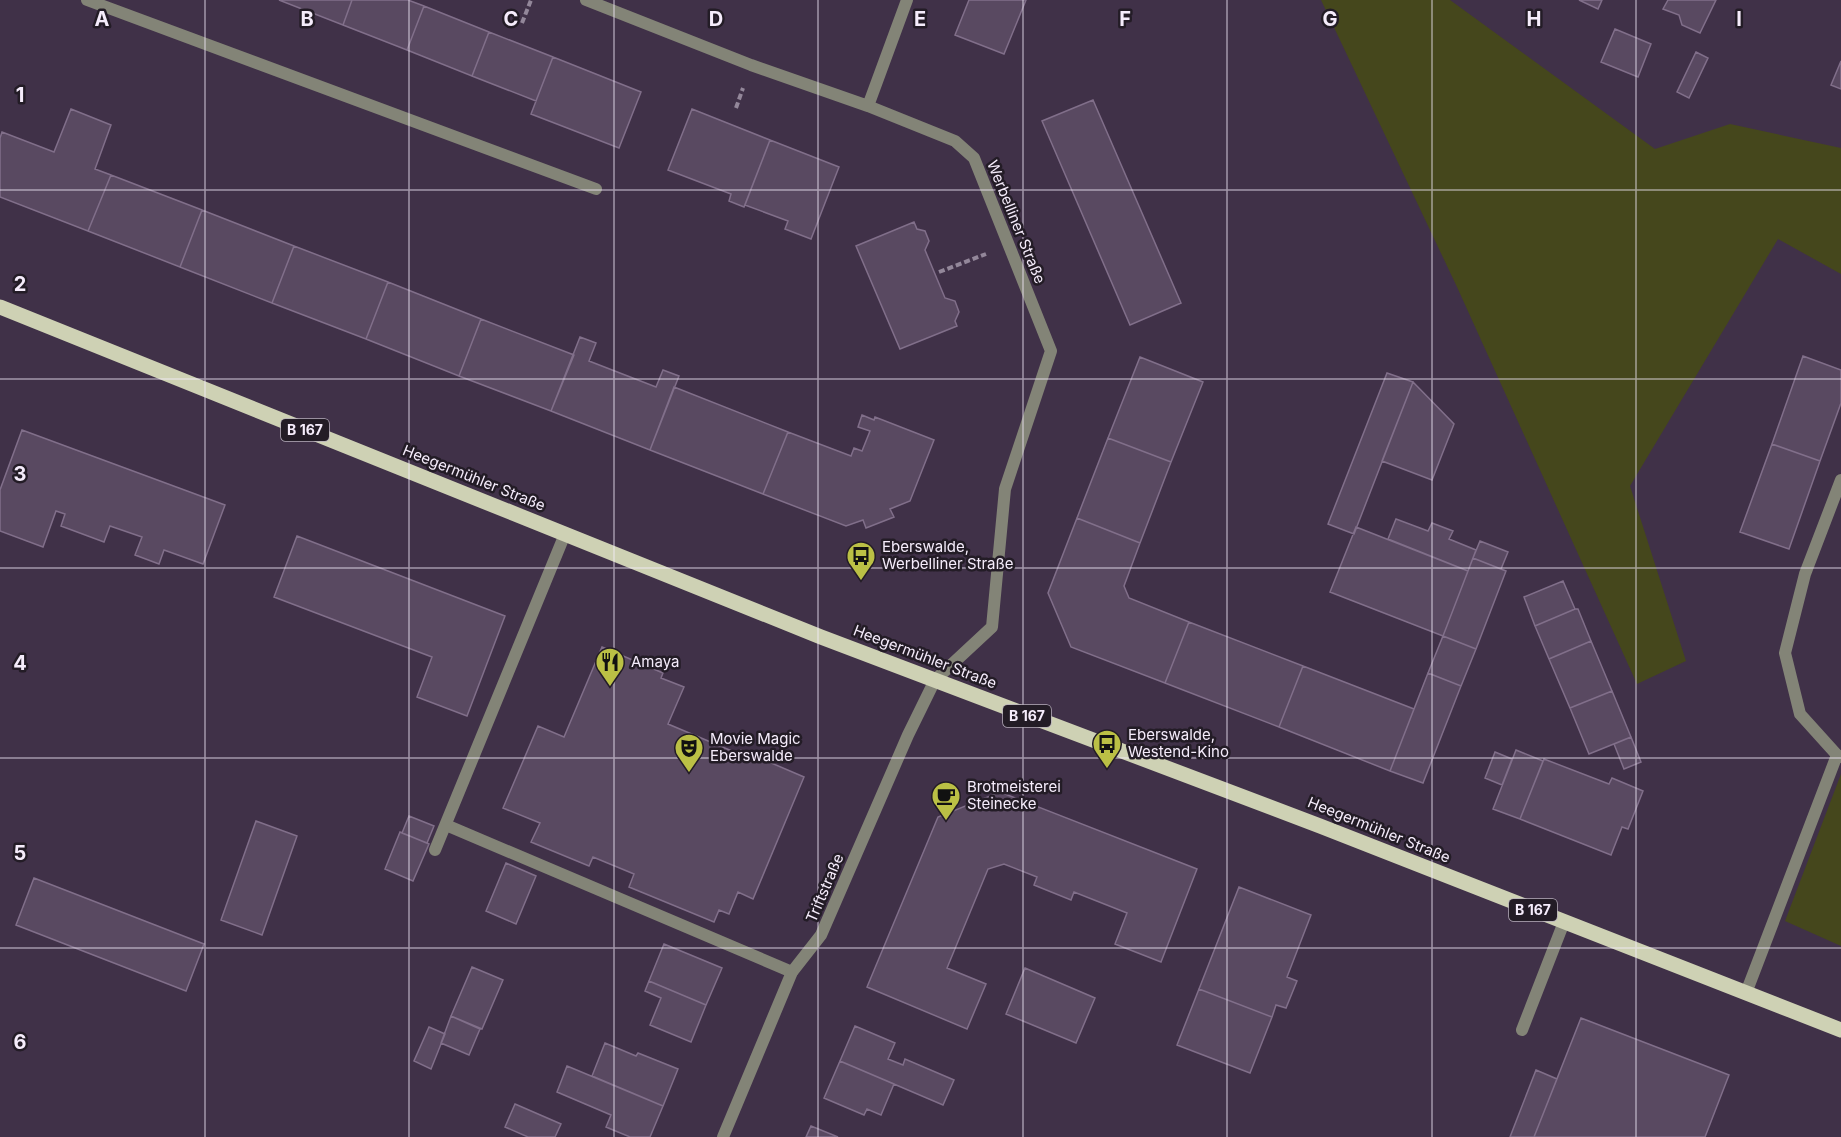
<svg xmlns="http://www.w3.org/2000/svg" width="1841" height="1137" font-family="Inter,sans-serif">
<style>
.green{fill:#45471c}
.building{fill:#594961;stroke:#816f8a;stroke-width:1.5}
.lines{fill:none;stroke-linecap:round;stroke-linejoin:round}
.path{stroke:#93879a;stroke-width:4;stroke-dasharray:6 3;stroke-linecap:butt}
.service{stroke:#838477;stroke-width:12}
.minor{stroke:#838477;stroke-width:12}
.primary{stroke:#ced1b4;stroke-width:15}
.grid{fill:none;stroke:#f5ecfb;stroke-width:1.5;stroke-opacity:0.55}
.labels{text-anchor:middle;stroke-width:5;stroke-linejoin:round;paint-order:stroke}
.shield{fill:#231c26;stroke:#b6aebb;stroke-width:1.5}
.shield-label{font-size:14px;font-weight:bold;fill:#f5ecfb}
.street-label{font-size:15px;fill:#f5ecfb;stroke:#231c26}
.poi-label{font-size:15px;fill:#f5ecfb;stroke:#231c26;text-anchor:start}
.grid-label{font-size:20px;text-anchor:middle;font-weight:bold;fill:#f5ecfb;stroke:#231c26;stroke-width:5;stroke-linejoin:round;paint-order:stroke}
</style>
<rect width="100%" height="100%" fill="#403148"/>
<path class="green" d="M1321,0H1450L1655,149L1730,124L1841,148V274L1778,239L1630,486L1686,661L1637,684L1457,287Z
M1841,774V946L1785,921Z"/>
<path class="building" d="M279,0H352L343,25Z
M352,0H408L424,6L407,50L343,25Z
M969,0H1026L1004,54L955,35Z
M1579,0H1602L1598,9Z
M1668,0H1716L1700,33L1682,25L1679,15L1663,9Z
M424,6L489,32L472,76L407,50Z
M1615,29L1651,44L1638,77L1601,62Z
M489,32L553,57L536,101L472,76Z
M1696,52L1708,58L1689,98L1677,92Z
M553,57L641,92L619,148L531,114Z
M1841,61V89L1831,85Z
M1093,100L1181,303L1130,325L1042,121Z
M71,109L111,125L95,169L111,175L88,231L0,197V138L2,132L54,152Z
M692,109L770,140L744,207L729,201L731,194L668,170Z
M770,140L839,167L811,239L785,229L788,221L745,205Z
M111,175L202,210L180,267L88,231Z
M202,210L294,246L272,303L180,267Z
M914,222L917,229L925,231L929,241L925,250L945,298L955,301L959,312L955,321L957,326L900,349L856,246Z
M294,246L388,282L366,339L272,303Z
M388,282L481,319L459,376L366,339Z
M481,319L574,355L551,411L459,376Z
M580,337L596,343L589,361L656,387L663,370L679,376L650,450L551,411Z
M1803,356L1841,370V403L1820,461L1772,444Z
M1140,357L1203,382L1171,462L1108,438Z
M1387,373L1413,382L1354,534L1328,524Z
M1413,382L1454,424L1432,480L1382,461Z
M674,387L788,432L763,494L650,450Z
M862,415L874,420L875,417L934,440L910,501L890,509L894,517L866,528L863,520L846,526L763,494L788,432L851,456L854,448L862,451L870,431L858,427Z
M22,430L225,505L203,564L164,550L159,564L135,555L142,537L110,526L104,542L61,526L65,514L56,511L43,547L0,531V490Z
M1108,438L1171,462L1140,543L1077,518Z
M1772,444L1820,461L1789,549L1740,532Z
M1077,518L1140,543L1124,586L1129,598L1189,622L1165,683L1071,647L1048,593Z
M1396,519L1428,531L1432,523L1453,531L1449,539L1476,550L1468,571L1388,539Z
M1356,527L1468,571L1443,636L1330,592Z
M297,536L505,616L467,716L417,697L432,657L274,597Z
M1480,541L1508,552L1501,569L1473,558Z
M1473,558L1506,571L1476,649L1443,636Z
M1563,581L1575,609L1535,626L1524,597Z
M1575,609H1578L1591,641L1549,659L1535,626Z
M1189,622L1303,666L1279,727L1165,683Z
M1443,636L1476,649L1461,686L1428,673Z
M1591,641L1612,691L1570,708L1549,659Z
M602,647L663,673L661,678L684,687L668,724L739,754L741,750L804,777L753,899L738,892L729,914L719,910L714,922L629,887L634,874L593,857L589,866L531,842L540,823L503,808L538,726L564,737Z
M1303,666L1414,709L1390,771L1279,727Z
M1428,673L1461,686L1423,783L1390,771Z
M1612,691L1631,737L1589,754L1570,708Z
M1631,737L1641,762L1624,769L1614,744Z
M1516,750L1543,761L1520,819L1493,809Z
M1495,752L1512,759L1502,785L1485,778Z
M1544,759L1609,784L1612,778L1643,791L1628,829L1622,827L1611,855L1520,819Z
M1000,792L1197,869L1161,962L1115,944L1127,913L1074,892L1071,900L1034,885L1037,877L1004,864L988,869L947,968L986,984L967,1029L867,987L938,817Z
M409,816L434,826L427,843L402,833Z
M256,821L297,836L262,935L221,920Z
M400,832L429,844L413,881L385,869Z
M506,863L536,876L516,924L486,911Z
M34,878L204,944L186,991L16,925Z
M1239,887L1311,915L1287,977L1297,981L1286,1008L1276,1005L1272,1017L1199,989Z
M664,944L722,968L706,1005L649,981Z
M472,967L503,980L482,1029L451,1016Z
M1025,968L1095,998L1076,1043L1006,1014Z
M649,981L706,1005L691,1042L650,1025L661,998L645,991Z
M1199,989L1272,1017L1250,1073L1177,1045Z
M451,1016L480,1029L469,1055L441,1043Z
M1581,1018L1729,1075L1705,1137H1534Z
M855,1026L895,1043L888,1059L903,1065L905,1059L954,1080L943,1105L840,1061Z
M429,1027L445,1034L431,1069L414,1061Z
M605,1043L636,1056L638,1053L678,1069L663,1106L592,1076Z
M840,1061L894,1084L881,1115L867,1109L864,1115L824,1098Z
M567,1066L663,1106L650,1137H630L606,1127L611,1115L557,1092Z
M1536,1070L1557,1079L1534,1137H1510Z
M515,1104L561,1124L555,1137H528L505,1127Z
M811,1126L838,1137H806Z"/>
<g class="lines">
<path class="path" d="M522,23L531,0
M736,108L743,88
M939,272L986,254"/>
<path class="service" d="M87,0L596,189
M446,825L792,972
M435,850L565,534
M1746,993L1837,755
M1522,1030L1564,922"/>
<path class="minor" d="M586,0L751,65L868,106L955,141L974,158L1051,351L1005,489L992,627L935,680L908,735L821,935L792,972L723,1137
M868,106L907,0
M1841,480L1805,574L1785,653L1800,714L1837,755L1841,757"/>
<path class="primary" d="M0,307L821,637L1320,826L1841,1030"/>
</g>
<path class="grid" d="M205,0V1137M409,0V1137M614,0V1137M818,0V1137M1023,0V1137M1227,0V1137M1432,0V1137M1636,0V1137M0,190H1841M0,379H1841M0,568H1841M0,758H1841M0,948H1841"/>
<defs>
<g id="bus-pin" transform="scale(1.5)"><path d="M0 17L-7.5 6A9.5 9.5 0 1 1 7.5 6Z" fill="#bbc045" stroke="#231c26"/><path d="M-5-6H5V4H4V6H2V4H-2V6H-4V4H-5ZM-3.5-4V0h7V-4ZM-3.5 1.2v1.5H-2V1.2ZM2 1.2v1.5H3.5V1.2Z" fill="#111"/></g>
<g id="restaurant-pin" transform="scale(1.5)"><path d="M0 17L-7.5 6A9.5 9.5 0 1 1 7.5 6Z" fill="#bbc045" stroke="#231c26"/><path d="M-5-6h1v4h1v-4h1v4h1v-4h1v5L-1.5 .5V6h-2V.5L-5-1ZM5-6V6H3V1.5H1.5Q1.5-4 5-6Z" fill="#111"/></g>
<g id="theatre-pin" transform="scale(1.5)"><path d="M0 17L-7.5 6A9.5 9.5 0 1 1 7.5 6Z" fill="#bbc045" stroke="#231c26"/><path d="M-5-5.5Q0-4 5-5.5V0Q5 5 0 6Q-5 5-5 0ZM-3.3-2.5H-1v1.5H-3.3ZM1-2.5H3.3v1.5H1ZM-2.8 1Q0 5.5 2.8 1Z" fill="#111"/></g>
<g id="cafe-pin" transform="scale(1.5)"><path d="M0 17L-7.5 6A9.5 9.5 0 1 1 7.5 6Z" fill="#bbc045" stroke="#231c26"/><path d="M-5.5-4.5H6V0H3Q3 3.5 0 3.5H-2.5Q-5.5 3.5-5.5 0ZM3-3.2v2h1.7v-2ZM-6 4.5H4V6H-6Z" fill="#111"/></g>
</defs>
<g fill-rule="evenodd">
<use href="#bus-pin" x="861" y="556"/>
<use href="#restaurant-pin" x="610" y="662"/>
<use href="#bus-pin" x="1107" y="744"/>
<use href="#theatre-pin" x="689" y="748"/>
<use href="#cafe-pin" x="946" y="796"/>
</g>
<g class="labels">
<g class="shield">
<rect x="281" y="419" width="48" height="22" rx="4.5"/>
<rect x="1003" y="705" width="48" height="22" rx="4.5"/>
<rect x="1509" y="899" width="48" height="22" rx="4.5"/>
</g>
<g class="shield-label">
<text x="305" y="435">B 167</text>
<text x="1027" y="721">B 167</text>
<text x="1533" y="915">B 167</text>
</g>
<g class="street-label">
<text transform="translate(1016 222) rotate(68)" y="5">Werbelliner Straße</text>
<text transform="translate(474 478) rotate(22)" y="5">Heegermühler Straße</text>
<text transform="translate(925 657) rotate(21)" y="5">Heegermühler Straße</text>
<text transform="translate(1379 830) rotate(22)" y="5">Heegermühler Straße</text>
<text transform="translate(825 888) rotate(-67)" y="5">Triftstraße</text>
</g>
<g class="poi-label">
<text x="882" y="552">Eberswalde,<tspan x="882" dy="17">Werbelliner Straße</tspan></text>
<text x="631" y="667">Amaya</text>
<text x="1128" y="740">Eberswalde,<tspan x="1128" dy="17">Westend-Kino</tspan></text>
<text x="710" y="744">Movie Magic<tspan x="710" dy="17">Eberswalde</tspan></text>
<text x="967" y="792">Brotmeisterei<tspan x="967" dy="17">Steinecke</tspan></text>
</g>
</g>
<g class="grid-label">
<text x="102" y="26">A</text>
<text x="307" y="26">B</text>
<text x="511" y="26">C</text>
<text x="716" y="26">D</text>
<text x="920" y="26">E</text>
<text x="1125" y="26">F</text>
<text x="1330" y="26">G</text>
<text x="1534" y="26">H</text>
<text x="1739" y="26">I</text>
<text x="20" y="102">1</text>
<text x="20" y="291">2</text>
<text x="20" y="481">3</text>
<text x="20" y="670">4</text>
<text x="20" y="860">5</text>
<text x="20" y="1049">6</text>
</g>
</svg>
